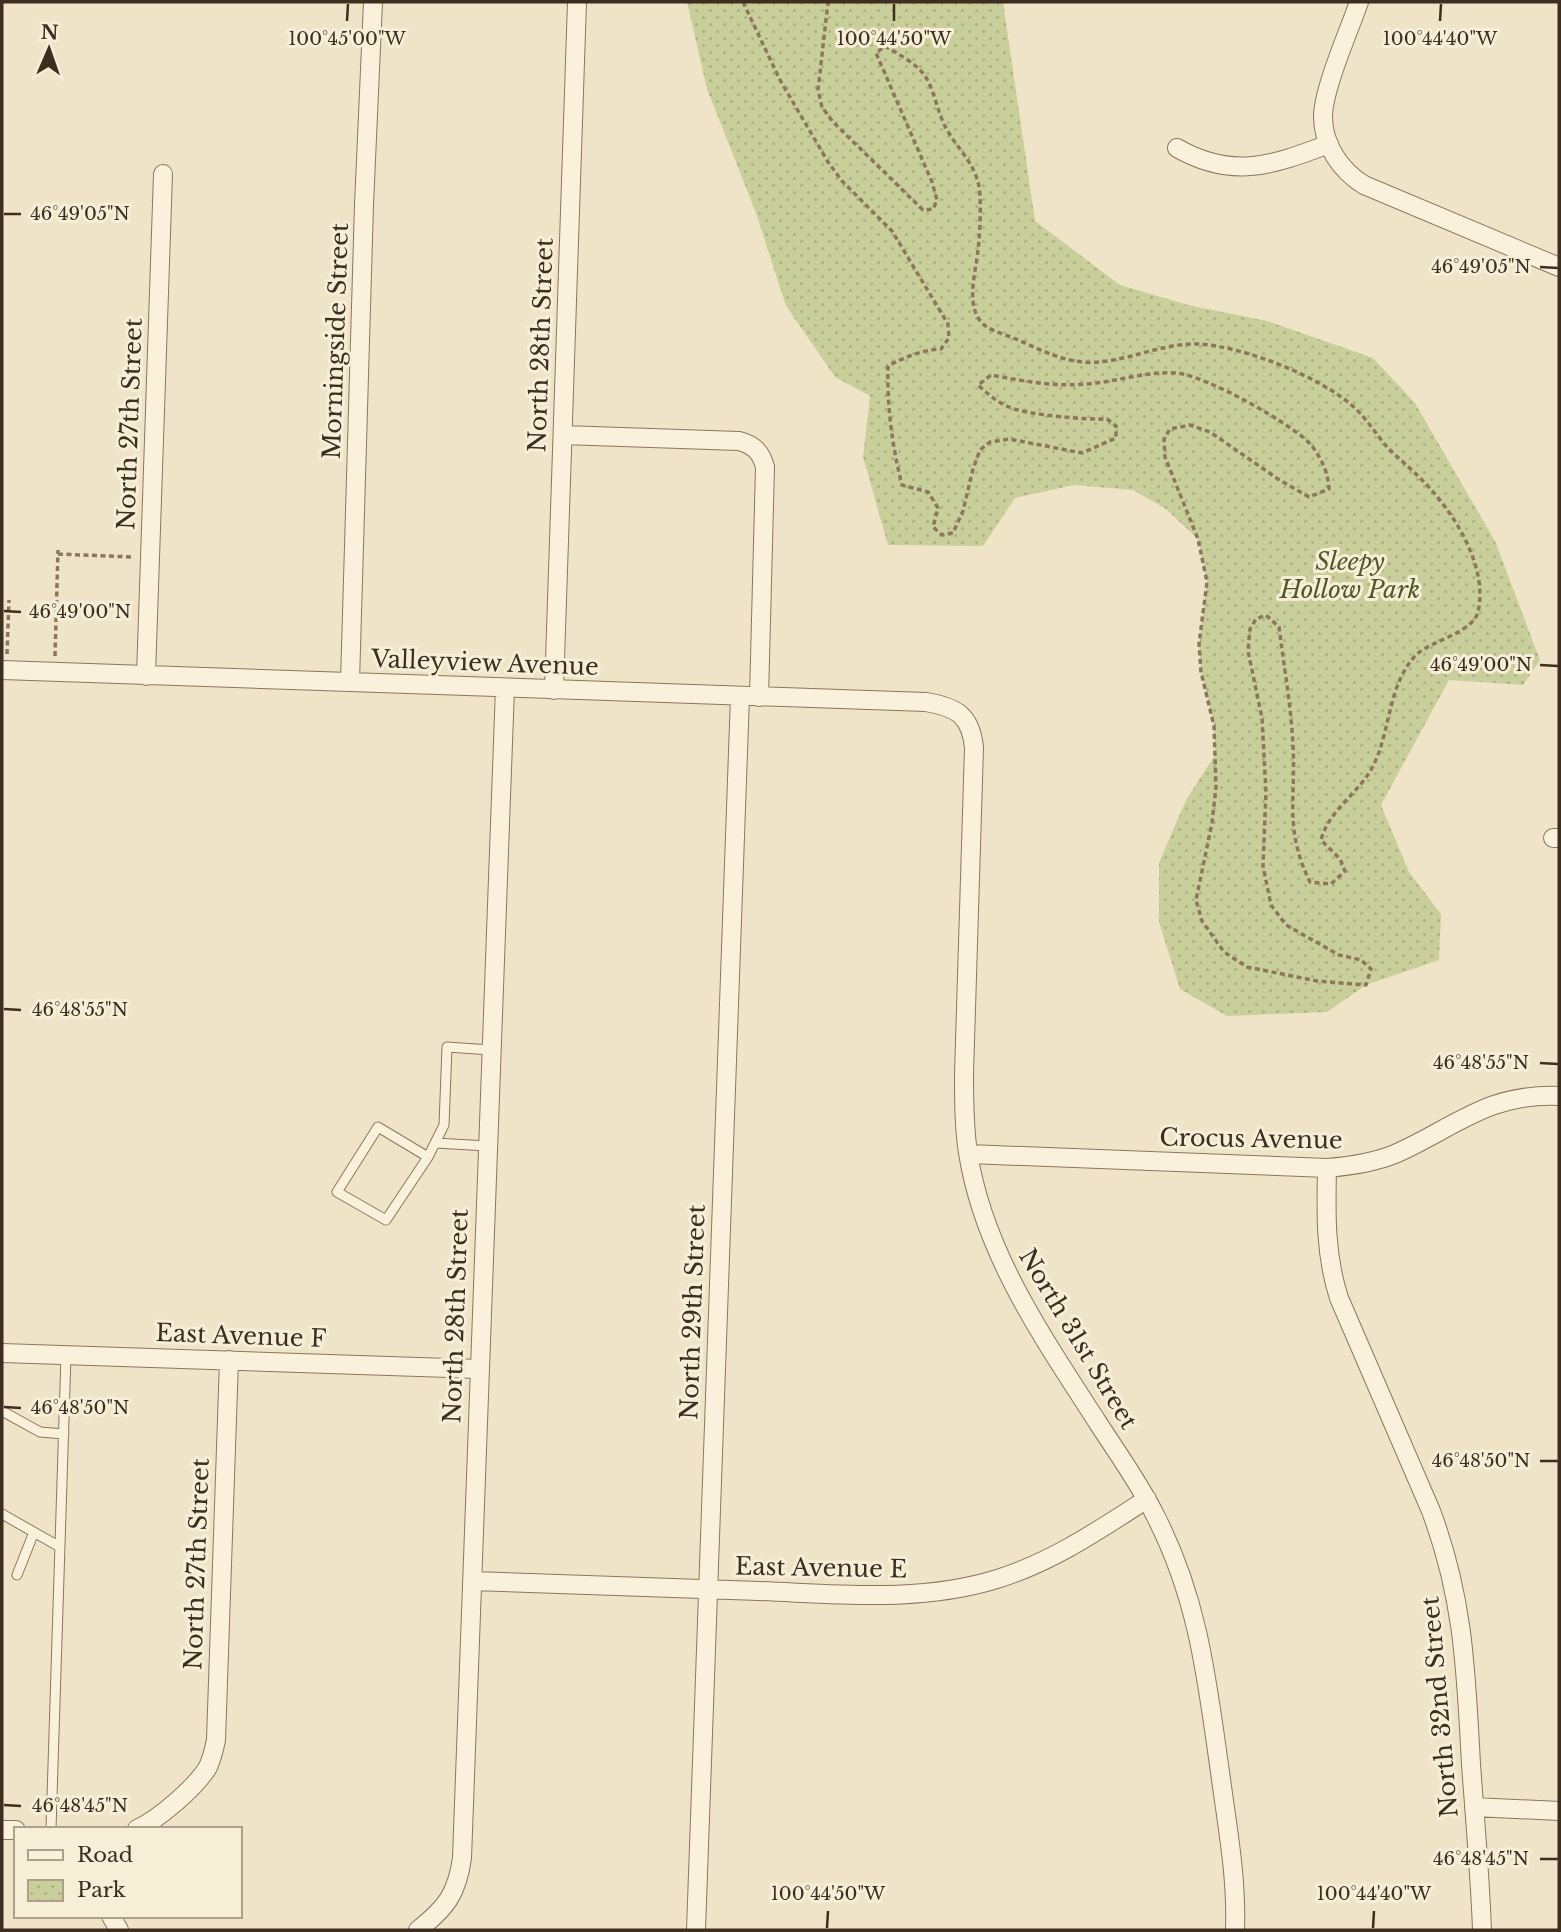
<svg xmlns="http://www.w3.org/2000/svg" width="1561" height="1932" font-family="'Libre Baskerville',serif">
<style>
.park{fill:url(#park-dots)}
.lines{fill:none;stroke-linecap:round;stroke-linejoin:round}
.service-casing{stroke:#8d765c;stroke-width:11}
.minor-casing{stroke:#8d765c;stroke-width:20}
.path{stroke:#8d765c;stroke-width:3.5;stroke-dasharray:5 3.5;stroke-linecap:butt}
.service{stroke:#faf1dc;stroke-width:9}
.minor{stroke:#faf1dc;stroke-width:18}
.ticks{fill:none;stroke:#3d2e20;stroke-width:2.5}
.labels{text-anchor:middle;stroke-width:6;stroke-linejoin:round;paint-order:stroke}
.street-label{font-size:24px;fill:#3d2e20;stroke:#f7eed8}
.park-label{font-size:24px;font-style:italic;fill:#4d5a26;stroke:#f7eed8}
.ticks-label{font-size:18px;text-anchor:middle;fill:#3d2e20;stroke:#f7eed8;stroke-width:6;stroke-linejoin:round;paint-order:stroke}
</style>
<defs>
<pattern id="park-dots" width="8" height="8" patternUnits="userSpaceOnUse" patternTransform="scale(1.75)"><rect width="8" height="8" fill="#c9cf9b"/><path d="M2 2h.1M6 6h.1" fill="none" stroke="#aeb285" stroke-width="1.8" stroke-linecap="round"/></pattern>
</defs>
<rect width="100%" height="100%" fill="#f0e4c8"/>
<path class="park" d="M687,2H1003L1035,221L1120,285L1188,305L1267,321L1373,358L1415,403L1495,541L1540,660L1523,685L1449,680L1381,805L1409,872L1441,914L1439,960L1366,985L1327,1012L1227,1016L1180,989L1159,922V863L1186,800L1215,755L1214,726L1201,672L1199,644L1207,582L1198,539L1166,509L1133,490L1074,485L1015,498L983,546L888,545L863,457L870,396L835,377L786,306L756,213L707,89Z"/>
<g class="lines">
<g class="service-casing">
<path id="service" d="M436,1143L487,1146
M428,1157L378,1127L337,1192L386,1220L428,1157L444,1125L447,1047L491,1050
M2,1411L40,1432L64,1434
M2,1514L60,1547
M17,1575L34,1532
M51,1829L66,1355"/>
</g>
<g class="minor-casing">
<path id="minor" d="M1359,2C1349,31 1323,89 1323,117C1323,145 1341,171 1364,185L1559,267
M1177,148C1233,180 1273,165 1329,144
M563,435L739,441C754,445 761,452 765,467L759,697
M2,670L926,702C956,707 971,715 974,748L964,1074C964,1101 964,1127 968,1153C984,1254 1044,1339 1098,1423C1118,1454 1140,1484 1156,1517C1199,1601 1207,1681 1220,1772C1227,1825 1237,1877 1235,1930
M146,676L163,174
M350,682L364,205L373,2
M554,690L577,2
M1553,838H1559
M969,1154L1327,1168C1351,1166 1373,1163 1395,1154C1456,1127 1487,1093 1559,1096
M1327,1168C1326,1213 1325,1255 1339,1298L1431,1511C1464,1599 1466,1672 1471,1764C1475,1820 1480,1875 1482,1930
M2,1353L479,1369
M472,1581C568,1584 664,1588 759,1591C839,1594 920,1603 997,1579C1052,1562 1099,1530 1147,1499
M1474,1807L1559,1811
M137,1829C159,1819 196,1787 208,1767C212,1758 214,1750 216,1740L229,1360
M2,1830H16
M111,1916L119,1930
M418,1930C446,1908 457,1894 462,1858L505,688
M696,1930L740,696"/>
</g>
<path class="path" d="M743,2L780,80L828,162L842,181L892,231L948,324L949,338L941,349C922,350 905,357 888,366C887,406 892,446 902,485L928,492L938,508L933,527L942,535L953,533L963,511L973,469L980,450L990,442L1009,439L1082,453L1116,438V426L1107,419C1087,420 1027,415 1009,407C997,402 988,394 978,385L991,375C1023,381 1054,387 1086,384C1117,382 1145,371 1176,373C1203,374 1295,425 1312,446C1322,460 1328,472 1329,489L1309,497L1278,479L1210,432L1190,425L1170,429L1164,439L1165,457L1198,539L1207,582L1199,644L1201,672L1214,726L1216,787L1212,823L1196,900L1202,921L1224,952L1247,967L1317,981L1366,985L1371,969L1361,960L1339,955L1286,925L1271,905L1263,866L1266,792L1262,718L1248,651L1250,629L1256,619L1266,615L1279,627C1284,666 1291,706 1293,745C1296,800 1284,829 1310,882L1331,884L1345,871L1340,859L1321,840C1329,809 1361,792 1374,764C1391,729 1388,683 1417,654C1432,641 1473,632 1478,612C1489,564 1450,506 1417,475C1408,466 1398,458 1389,449C1378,437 1369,422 1357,410C1325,378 1243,346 1198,344C1164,343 1133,359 1099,362C1069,365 1043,351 1016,339C1006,335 995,332 987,327C963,311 976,273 978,250C980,235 982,195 978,182C972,160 956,147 946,128C937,112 935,91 925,76C916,63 898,54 885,46L876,53L932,182L937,200L933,209L923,210L833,122L822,107L818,90L828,2
M58,554L133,557
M7,654L9,600
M55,656L58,550"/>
<use href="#service" class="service"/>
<use href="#minor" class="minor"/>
</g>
<path class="ticks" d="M347,21L348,4M894,21V4M1440,21L1441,4M4,214H21M1540,267L1558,268M4,611L21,612M1540,665L1558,666M4,1009L21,1010M1540,1063L1558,1064M4,1407L21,1408M1540,1461H1558M4,1805L21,1806M1540,1859H1558M827,1928L828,1911M1373,1928L1374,1911"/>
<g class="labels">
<g class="street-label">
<text transform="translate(336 341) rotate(-88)" y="8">Morningside Street</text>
<text transform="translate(541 345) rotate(-88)" y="8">North 28th Street</text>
<text transform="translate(130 424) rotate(-88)" y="8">North 27th Street</text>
<text transform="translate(485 663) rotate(2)" y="8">Valleyview Avenue</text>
<text transform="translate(1251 1139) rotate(1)" y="8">Crocus Avenue</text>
<text transform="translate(693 1312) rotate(-88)" y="8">North 29th Street</text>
<text transform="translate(456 1316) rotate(-88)" y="8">North 28th Street</text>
<text transform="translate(241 1336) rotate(2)" y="8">East Avenue F</text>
<text transform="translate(1078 1339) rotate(59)" y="8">North 31st Street</text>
<text transform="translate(197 1564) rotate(-88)" y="8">North 27th Street</text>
<text transform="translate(821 1568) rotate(1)" y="8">East Avenue E</text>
<text transform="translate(1440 1707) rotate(-95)" y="8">North 32nd Street</text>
</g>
<g class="park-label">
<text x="1350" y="570">Sleepy<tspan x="1350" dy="28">Hollow Park</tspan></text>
</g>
</g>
<g class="ticks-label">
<text x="347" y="45">100°45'00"W</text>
<text x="894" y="45">100°44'50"W</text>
<text x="1440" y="45">100°44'40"W</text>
<text x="80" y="220">46°49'05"N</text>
<text x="1481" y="273">46°49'05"N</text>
<text x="80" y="618">46°49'00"N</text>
<text x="1481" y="671">46°49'00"N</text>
<text x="80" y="1016">46°48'55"N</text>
<text x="1481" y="1069">46°48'55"N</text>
<text x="80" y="1414">46°48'50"N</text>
<text x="1481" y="1467">46°48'50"N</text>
<text x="80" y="1812">46°48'45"N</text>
<text x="1481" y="1865">46°48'45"N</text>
<text x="828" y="1900">100°44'50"W</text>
<text x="1374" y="1900">100°44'40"W</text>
</g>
<rect width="1561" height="1932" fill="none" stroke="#3d2e20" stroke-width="7"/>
<rect x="14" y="1827" width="228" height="91" fill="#f7eed8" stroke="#ada18e" stroke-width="2"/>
<rect x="28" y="1850" width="35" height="10" fill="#faf1dc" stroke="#ada18e" stroke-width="2"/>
<text x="77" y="1862" font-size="21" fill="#3d2e20">Road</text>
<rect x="28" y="1880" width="35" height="21" fill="url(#park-dots)" stroke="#ada18e" stroke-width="2"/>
<text x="77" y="1897" font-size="21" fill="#3d2e20">Park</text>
<g transform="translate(49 49) rotate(2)" stroke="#f7eed8" stroke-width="5" paint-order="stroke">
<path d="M0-5L12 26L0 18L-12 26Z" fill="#3d2e20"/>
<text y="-10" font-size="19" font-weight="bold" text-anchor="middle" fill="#3d2e20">N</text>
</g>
</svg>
